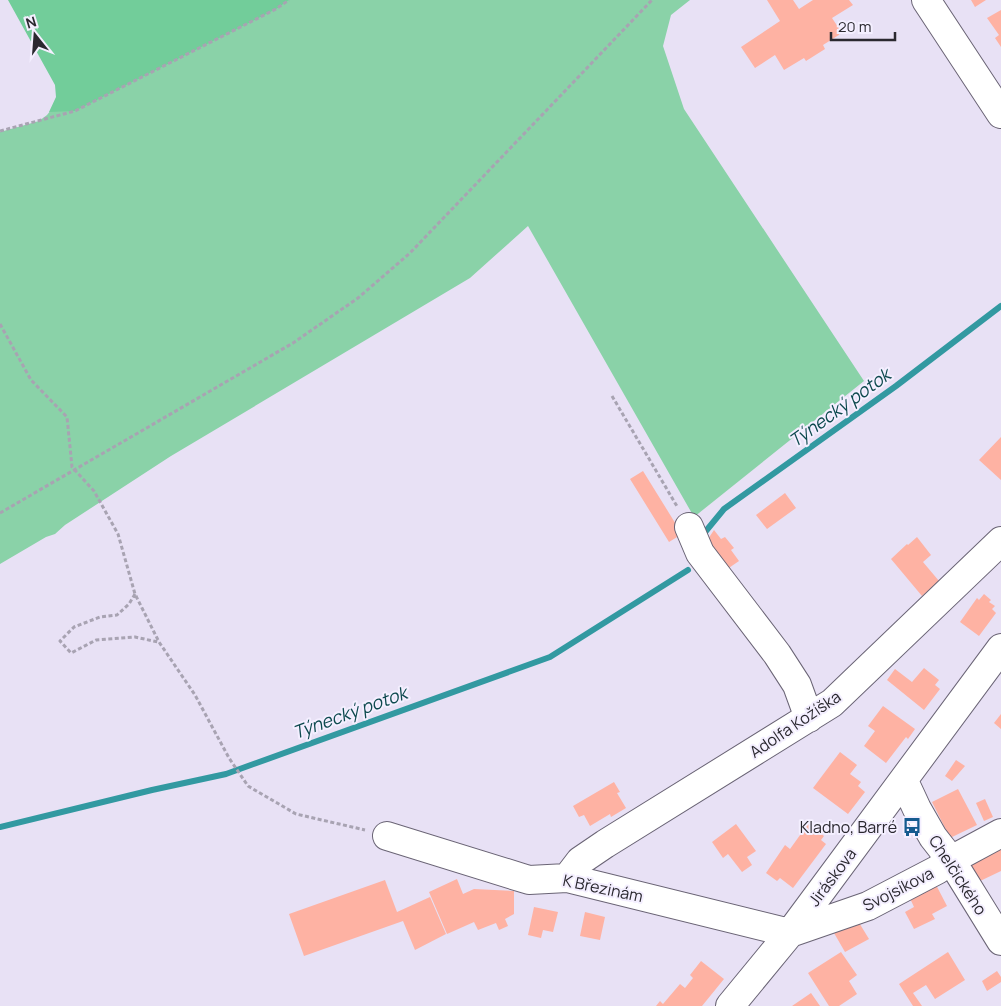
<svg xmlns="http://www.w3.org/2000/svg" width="1001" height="1006" font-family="Manrope,sans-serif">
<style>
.green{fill:#8ad2a8}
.forest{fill:#72cd9a}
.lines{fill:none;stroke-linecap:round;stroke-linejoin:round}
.stream{stroke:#3299a1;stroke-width:6}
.building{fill:#feb2a3}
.minor-casing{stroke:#6a6475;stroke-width:30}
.path{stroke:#a8a3b2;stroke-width:3;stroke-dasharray:4 2.5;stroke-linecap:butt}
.minor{stroke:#fff;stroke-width:28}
.labels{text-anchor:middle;stroke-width:4;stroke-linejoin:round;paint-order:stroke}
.street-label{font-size:16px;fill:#2a282f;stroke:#f4efff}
.poi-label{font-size:16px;fill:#2a282f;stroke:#f4efff;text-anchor:end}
.water-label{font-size:18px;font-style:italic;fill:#0d494e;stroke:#f4efff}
</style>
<rect width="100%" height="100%" fill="#e8e1f5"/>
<path class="green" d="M258,0H690L671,15L663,46L684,109L864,381L694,517L528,226L470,278L171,456L65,525L55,534L46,537L0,564V132L39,121L47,115L51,110Z"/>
<path class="forest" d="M8,0H289L276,9L75,111L49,112L56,97L55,85Z"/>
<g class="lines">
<path class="stream" d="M701,537L724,509L896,386L1001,306
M0,827L152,790L226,774L550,657L688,570"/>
</g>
<path class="building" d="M767,0H793L799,9L813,0H849L853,5L832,18L842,33L823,45L825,49L806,61L804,58L784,70L775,55L755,68L741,47L780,21Z
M971,0H986L975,7Z
M1001,10V47L995,38L999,35L987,18Z
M1001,437V480L979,460Z
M643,471L682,534L669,542L630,479Z
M785,493L796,508L767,529L756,515Z
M714,530L721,539L725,537L734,548L731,550L739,561L723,572L720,558L708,539Z
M917,537L931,555L923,562L939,581L922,596L891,559L907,544L908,545Z
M984,594L991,600L989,602L995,606L992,609L996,613L979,636L960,622L977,598L979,600Z
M924,668L939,680L935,685L940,689L924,710L887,680L895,669L912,682Z
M883,706L915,729L908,739L906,737L886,763L864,746L875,731L868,726Z
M1001,714V729L994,723Z
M840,752L857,765L850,774L861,782L858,786L865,792L848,814L813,788Z
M956,760L965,766L952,781L945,776Z
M614,782L620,792L617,793L626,808L611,817L610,814L590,826L584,815L579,817L573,806Z
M958,789L977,825L950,838L932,802Z
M985,799L993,817L984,821L976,803Z
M736,824L756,851L747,857L752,865L742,872L728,854L723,858L712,842Z
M808,824L824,836L821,840L826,844L793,888L780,878L777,881L766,873L785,845L790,849Z
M1001,848V871L978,882L969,864Z
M457,879L463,894L474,889L514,891V914L505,919L508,926L499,930L496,923L478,930L474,922L447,934L429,892Z
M385,880L397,912L430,897L446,934L415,950L403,921L304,956L289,914Z
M934,881L947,906L932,914L935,919L914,929L905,912L914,907L908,894Z
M534,907L558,912L553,932L543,930L541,938L528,935Z
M585,912L605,917L600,940L580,936Z
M858,921L869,939L845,952L834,933Z
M841,952L857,975L849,981L857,994L839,1006H829L808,973Z
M948,952L965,980L935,999L926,985L913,993L922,1006H913L899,984Z
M701,961L724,979L702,1006H656L660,1001L663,1004L680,984L685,988L693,978L690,975Z
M997,971L1001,977V982L987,991L982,981Z
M811,993L820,1006H792Z"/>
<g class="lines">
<g class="minor-casing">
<path id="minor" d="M926,0L1001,114
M689,527L700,553L777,654L797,685L809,718
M904,781L917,809L933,837L951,860L1001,941
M387,836L529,880L567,878L790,933L868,906L937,870L951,860L1001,833
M567,878L580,861L605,844L832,703L1001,541
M730,1006L790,933L1001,648"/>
</g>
<path class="path" d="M0,131L75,111L276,9L289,0
M0,324L31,380L67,417L72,467L94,491L118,534L135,594L159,642L195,695L229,758L248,786L296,814L365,830
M612,396L678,508
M0,513L293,343L358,298L410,253L652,0
M135,594L129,604L117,615L100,617L74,627L60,641L71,653L96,640L135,637L158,642"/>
<use href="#minor" class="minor"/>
</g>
<defs>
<g id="bus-bare" transform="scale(1.5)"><path d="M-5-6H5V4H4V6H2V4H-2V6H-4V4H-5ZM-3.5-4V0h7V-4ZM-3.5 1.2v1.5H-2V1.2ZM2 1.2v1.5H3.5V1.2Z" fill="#155b8f" stroke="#f4efff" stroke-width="2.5" paint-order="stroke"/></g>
</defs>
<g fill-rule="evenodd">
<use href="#bus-bare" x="912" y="827"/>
</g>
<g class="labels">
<g class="street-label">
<text transform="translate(795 724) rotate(-34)" y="6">Adolfa Kožíška</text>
<text transform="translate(958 875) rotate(57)" y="6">Chelčického</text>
<text transform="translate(832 877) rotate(-53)" y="6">Jiráskova</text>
<text transform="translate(603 888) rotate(12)" y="6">K Březinám</text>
<text transform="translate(898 889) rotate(-27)" y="6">Svojsíkova</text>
</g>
<g class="poi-label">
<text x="897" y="833">Kladno, Barré</text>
</g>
<g class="water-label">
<text transform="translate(840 408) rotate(-36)" y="6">Týnecký potok</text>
<text transform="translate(350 713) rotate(-20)" y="6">Týnecký potok</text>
</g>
</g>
<g transform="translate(35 35) rotate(343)" stroke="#f4efff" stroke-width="4" paint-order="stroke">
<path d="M0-4L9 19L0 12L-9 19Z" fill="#2a282f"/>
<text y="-8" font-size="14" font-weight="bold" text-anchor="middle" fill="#2a282f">N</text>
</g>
<path d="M831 32v8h64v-8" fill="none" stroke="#2a282f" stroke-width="2.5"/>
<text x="838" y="32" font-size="15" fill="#2a282f" stroke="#f4efff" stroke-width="4" paint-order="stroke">20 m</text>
</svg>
